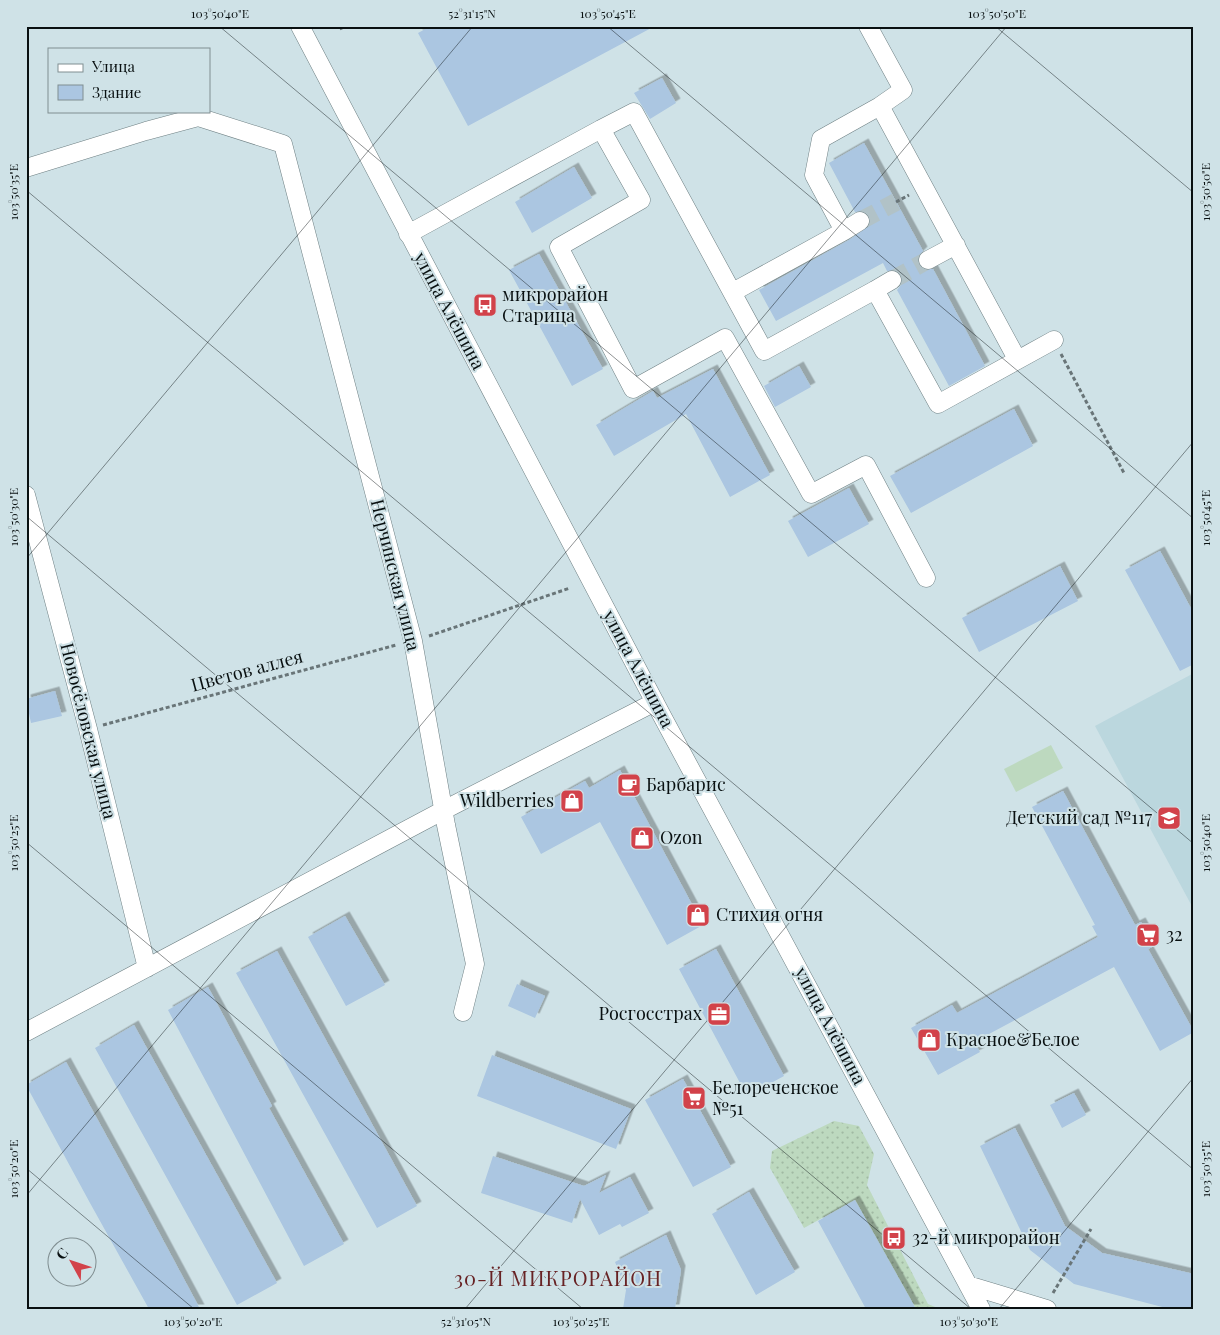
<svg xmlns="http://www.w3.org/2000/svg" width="1220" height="1335" font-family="'Playfair Display',serif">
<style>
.built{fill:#bbd7de}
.grass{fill:url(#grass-dots)}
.pitch{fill:#bdd9bf}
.building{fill:#abc6e1;filter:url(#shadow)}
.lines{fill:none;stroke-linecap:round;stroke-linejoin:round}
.minor-tunnel{stroke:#b1c2c7;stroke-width:18;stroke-dasharray:18 9;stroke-linecap:butt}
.minor-casing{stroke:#6f8084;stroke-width:19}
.path{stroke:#697578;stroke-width:3;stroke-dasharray:4 2.5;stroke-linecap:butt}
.minor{stroke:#fff;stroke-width:18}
.ticks{fill:none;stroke:#091011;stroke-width:1;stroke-opacity:0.45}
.labels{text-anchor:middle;stroke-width:4;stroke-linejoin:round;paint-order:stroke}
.poi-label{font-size:18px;fill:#091011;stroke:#cfe2e7;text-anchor:start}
.street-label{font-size:18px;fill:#091011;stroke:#cfe2e7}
.quarter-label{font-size:20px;letter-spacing:1px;fill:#672224;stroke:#cfe2e7}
.neatline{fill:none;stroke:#091011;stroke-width:2}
.ticks-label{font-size:12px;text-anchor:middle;fill:#091011}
</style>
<defs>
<pattern id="grass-dots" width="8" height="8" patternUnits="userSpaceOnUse" patternTransform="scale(1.25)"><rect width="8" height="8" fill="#bdd9bf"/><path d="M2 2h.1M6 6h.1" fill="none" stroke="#a1b9a3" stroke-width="1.8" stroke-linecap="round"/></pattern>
<filter id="shadow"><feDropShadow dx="4.5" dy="-4.5" stdDeviation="0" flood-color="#0004"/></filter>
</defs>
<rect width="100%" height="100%" fill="#cfe2e7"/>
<path class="built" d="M1194,673V910L1095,726Z"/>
<path class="grass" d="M834,1121L859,1126L874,1154L867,1185L928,1304L940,1309H916L855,1200L804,1228L770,1168L772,1151Z"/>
<path class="pitch" d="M1051,745L1063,768L1016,792L1004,769Z"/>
<path class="building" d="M431,26H655L468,126L418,33Z
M662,78L676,103L650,119L634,93Z
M864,143L923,251L919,255L918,265L923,269H933L985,366L949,386L897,290L901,285V275L897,271H887L883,263L776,321L759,290L849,240L869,226V215L865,211L855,212L829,163Z
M574,167L592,198L532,233L515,202Z
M539,254L603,369L572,386L509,270Z
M799,366L811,387L775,407L764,386Z
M713,369L770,475L730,497L686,414L614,456L596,425L653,391L657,398Z
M1014,409L1033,446L911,513L890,476Z
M849,488L869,524L808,557L788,521Z
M1160,551L1194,614V664L1180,671L1125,570Z
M1060,566L1078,601L979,652L962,618Z
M55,691L62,716L31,723L26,699Z
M620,770L703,925L667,945L600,822L541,854L521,817L585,781L589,788Z
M1063,791L1135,925L1141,922L1154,946L1148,949L1194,1032L1160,1051L1114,967L974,1042L980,1052L938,1075L911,1028L952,1005L957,1013L1098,937L1092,926L1095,925L1032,807Z
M345,916L385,985L346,1006L308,937Z
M716,949L784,1076L747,1096L679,969Z
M277,951L417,1206L377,1228L236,973Z
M517,984L545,996L535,1018L508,1006Z
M208,987L272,1106L269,1108L344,1244L304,1266L168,1010Z
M134,1025L277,1283L237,1305L95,1048Z
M492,1055L631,1109L616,1149L477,1096Z
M66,1062L141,1199L200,1309H149L90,1203L26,1085Z
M683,1079L731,1167L693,1187L645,1100Z
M1074,1093L1086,1115L1062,1128L1050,1105Z
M1015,1128L1065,1226L1102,1253L1194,1274V1309H1170L1074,1284L1030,1250L980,1146Z
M493,1156L584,1186L606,1175L599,1193L630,1177L649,1213L622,1227L620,1224L599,1235L580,1199L572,1223L481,1193Z
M749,1192L795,1272L756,1295L712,1214Z
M855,1200L916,1309H866L818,1221Z
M666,1235L681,1270L675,1309H623L626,1290L615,1262Z"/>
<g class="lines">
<path class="minor-tunnel" d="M860,221L896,202
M892,280L928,260"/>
<g class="minor-casing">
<path id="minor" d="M300,26L661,714L981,1309
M868,26L903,90L880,106
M601,129L634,112L764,351L875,290L938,404L1054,340
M26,168L146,131L198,117L283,144L413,641L446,825L475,964L463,1012
M844,231L860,221
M408,234L601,129L641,200L559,247L633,389L725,338L811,494L866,465L926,578
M928,260L956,245
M875,290L892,280
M733,292L844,231L814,175L821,139L880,106L1017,359
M26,495L88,729L147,968
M26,1032L444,810L655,702
M968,1285L1047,1309"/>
</g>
<path class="path" d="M340,26L342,30
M896,202L909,195
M1061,354L1124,473
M429,636L570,588
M103,725L396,645
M1053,1293L1091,1229"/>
<use href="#minor" class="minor"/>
</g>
<path class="ticks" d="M219,26L1194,844M607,26L1194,519M995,26L1194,193M26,190L1194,1170M26,516L971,1309M26,559L473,26M26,842L583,1309M26,1168L194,1309M26,1196L1007,26M465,1309L1194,441M999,1309L1194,1077"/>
<defs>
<g id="bus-square" transform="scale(1.25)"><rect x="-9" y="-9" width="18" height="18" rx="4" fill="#d2424a" stroke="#cfe2e7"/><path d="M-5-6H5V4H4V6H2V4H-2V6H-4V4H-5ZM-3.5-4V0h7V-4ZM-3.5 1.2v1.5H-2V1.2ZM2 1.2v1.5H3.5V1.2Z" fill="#fff"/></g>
<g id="cafe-square" transform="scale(1.25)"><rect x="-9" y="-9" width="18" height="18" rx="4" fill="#d2424a" stroke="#cfe2e7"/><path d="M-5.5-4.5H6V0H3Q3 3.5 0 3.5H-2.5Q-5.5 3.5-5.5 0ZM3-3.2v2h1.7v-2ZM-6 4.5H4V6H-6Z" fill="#fff"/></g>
<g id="shop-square" transform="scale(1.25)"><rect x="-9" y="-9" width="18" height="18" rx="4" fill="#d2424a" stroke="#cfe2e7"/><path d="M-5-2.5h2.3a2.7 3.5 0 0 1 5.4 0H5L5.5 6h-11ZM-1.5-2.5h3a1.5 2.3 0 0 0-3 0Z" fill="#fff"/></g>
<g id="school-square" transform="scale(1.25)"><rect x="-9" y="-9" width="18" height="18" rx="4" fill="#d2424a" stroke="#cfe2e7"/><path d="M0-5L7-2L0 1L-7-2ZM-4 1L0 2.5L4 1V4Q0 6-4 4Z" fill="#fff"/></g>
<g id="supermarket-square" transform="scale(1.25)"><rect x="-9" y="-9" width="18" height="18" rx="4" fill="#d2424a" stroke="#cfe2e7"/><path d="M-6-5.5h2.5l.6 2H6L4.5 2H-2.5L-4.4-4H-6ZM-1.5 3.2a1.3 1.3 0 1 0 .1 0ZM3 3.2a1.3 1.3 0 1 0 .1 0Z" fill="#fff"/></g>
<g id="office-square" transform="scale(1.25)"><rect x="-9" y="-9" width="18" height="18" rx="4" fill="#d2424a" stroke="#cfe2e7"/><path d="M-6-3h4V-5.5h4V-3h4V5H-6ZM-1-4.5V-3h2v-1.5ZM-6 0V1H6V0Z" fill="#fff"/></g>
</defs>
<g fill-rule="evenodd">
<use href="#bus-square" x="485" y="305"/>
<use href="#cafe-square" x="629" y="785"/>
<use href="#shop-square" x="572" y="801"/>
<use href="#school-square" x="1169" y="818"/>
<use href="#shop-square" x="642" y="838"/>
<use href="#shop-square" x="698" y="915"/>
<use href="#supermarket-square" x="1148" y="935"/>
<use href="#office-square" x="719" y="1014"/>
<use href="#shop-square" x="929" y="1040"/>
<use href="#supermarket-square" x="694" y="1098"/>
<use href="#bus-square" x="894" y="1238"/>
</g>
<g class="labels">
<g class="poi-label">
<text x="502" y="301">микрорайон<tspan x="502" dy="21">Старица</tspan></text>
<text x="646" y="791">Барбарис</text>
<text x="554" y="807" text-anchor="end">Wildberries</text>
<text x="1152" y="824" text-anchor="end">Детский сад №117</text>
<text x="660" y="844">Ozon</text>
<text x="716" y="921">Стихия огня</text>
<text x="1166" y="941">32</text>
<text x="702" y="1020" text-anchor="end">Росгосстрах</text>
<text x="946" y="1046">Красное&amp;Белое</text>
<text x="712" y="1094">Белореченское<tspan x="712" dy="21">№51</tspan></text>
<text x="912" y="1244">32-й микрорайон</text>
</g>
<g class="street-label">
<text transform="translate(449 311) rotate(62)" y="6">улица Алёшина</text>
<text transform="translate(395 575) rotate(76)" y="6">Нерчинская улица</text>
<text transform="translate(638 669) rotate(62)" y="6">улица Алёшина</text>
<text transform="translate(247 671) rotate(-15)" y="6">Цветов аллея</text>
<text transform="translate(88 731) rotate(76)" y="6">Новосёловская улица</text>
<text transform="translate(830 1026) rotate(62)" y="6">улица Алёшина</text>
</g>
<g class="quarter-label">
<text x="558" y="1286">30-Й МИКРОРАЙОН</text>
</g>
</g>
<rect width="1220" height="1335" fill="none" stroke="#cfe2e7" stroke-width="55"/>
<rect x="48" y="48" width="162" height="65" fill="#cfe2e7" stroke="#808e91"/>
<rect x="58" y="64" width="25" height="8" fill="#ffffff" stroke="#808e91"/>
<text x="92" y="72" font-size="15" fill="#091011">Улица</text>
<rect x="58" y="85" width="25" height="15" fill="#abc6e1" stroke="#808e91"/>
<text x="92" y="98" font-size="15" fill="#091011">Здание</text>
<g transform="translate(72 1262) rotate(310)"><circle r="24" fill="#cfe2e7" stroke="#808e91"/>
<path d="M0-4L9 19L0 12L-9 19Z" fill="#d2424a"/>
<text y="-8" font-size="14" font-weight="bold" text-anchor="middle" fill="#091011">С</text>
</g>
<rect x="28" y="28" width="1164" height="1280" class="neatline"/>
<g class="ticks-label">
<text x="220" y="18">103°50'40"E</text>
<text x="472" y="18">52°31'15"N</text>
<text x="608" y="18">103°50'45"E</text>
<text x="997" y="18">103°50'50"E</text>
<text transform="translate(14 192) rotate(-90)" y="4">103°50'35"E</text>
<text transform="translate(1206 192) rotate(-90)" y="4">103°50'50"E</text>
<text transform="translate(14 517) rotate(-90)" y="4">103°50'30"E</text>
<text transform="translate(1206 518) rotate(-90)" y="4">103°50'45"E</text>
<text transform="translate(14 843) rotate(-90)" y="4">103°50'25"E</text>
<text transform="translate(1206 843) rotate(-90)" y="4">103°50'40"E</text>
<text transform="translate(14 1169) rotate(-90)" y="4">103°50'20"E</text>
<text transform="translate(1206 1169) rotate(-90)" y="4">103°50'35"E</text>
<text x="193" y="1326">103°50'20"E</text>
<text x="466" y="1326">52°31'05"N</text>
<text x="581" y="1326">103°50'25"E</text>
<text x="969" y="1326">103°50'30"E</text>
</g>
</svg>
